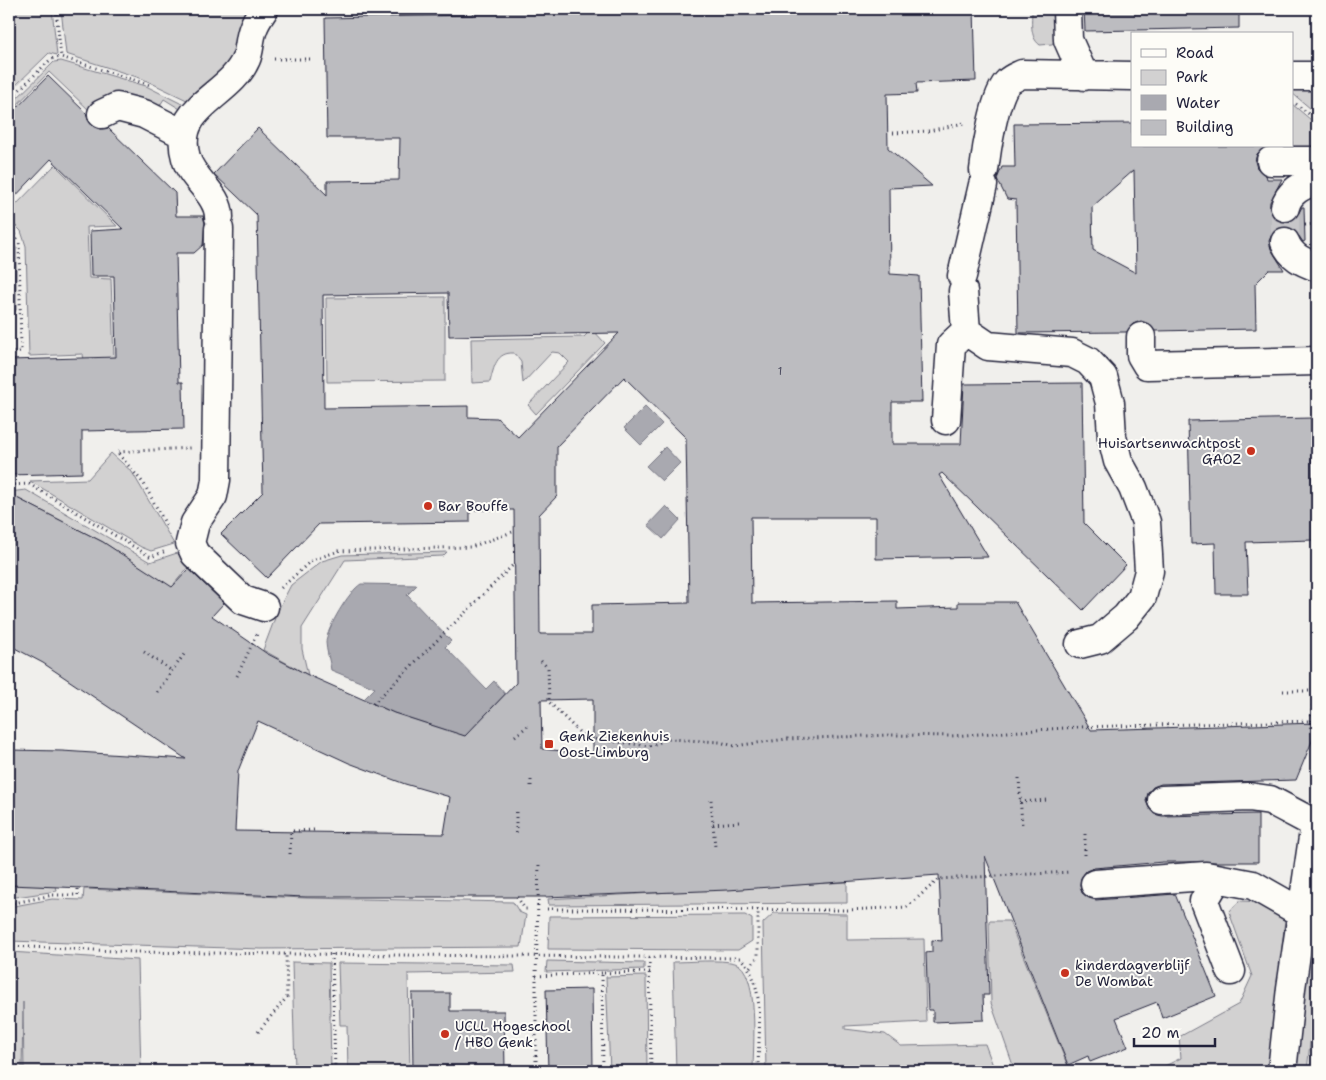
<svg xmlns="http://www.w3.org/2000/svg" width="1326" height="1080" font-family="'Shantell Sans',sans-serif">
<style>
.green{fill:#d2d1d1;stroke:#7a7a86}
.water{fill:#a9a9b0;stroke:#737381}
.building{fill:#bcbcc0;stroke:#22223b;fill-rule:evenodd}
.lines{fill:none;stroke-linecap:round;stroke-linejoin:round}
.minor-tunnel{stroke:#c7c6c9;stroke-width:28;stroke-dasharray:28 14;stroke-linecap:butt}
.minor-casing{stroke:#22223b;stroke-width:31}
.path{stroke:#22223b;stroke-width:3;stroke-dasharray:1 4;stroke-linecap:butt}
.minor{stroke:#fdfcf7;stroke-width:28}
.poi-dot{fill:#c8321e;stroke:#fdfcf7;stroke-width:2}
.labels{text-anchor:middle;stroke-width:4;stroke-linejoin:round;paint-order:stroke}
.number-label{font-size:11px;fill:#48485c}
.poi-label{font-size:14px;fill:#22223b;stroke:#fdfcf7;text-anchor:start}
</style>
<rect width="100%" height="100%" fill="#f0efec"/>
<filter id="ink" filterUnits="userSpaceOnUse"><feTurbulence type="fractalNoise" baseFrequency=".02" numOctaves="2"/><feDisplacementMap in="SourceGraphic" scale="10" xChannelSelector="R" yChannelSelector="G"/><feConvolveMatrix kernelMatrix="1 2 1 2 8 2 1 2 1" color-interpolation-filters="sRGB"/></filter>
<g filter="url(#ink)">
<path class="green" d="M9,9H52L57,55L49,53L9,92Z
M61,9H252L238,56L191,102L143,79L66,54Z
M1032,9H1057L1058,36L1052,44L1040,45C1029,37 1032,21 1032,9Z
M61,61L146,86L188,107L185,112L164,99L155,113L90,111L49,72L9,113V106L54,62Z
M1292,89L1317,90V114L1292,93Z
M1292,104L1317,125V150L1268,151V146H1292Z
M55,165L117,226L87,227L89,278L111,279L114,360L85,369L83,354L29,356L26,246L21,231L9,219V212Z
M9,233L16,248V310L9,319Z
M445,297V381L327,382L326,298Z
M592,329L605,343L536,414L528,405L569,362L560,353L552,352L523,383L521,362L514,353C496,352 494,367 490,382L472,383L471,339L584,337Z
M111,453L132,472L174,544L151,551L141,547L30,481L88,479Z
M26,490L150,562L177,553L190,565L174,584L192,602L103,542L9,494V492Z
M447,552L443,556L345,560L302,628V649L308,675L263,650L278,610L291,585L322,561L342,555Z
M847,882V903L549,905L548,899Z
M9,885L56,886L57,891L9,898Z
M84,889L306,898L513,902L519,912L526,915L521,947L261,949L9,941V907L52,899L83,900Z
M1239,901L1269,902L1285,919L1269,1071H1155L1181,1058L1179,1037L1239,1004L1252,976L1229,912Z
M1311,910L1317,911V978L1307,1071H1294Z
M774,913L847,914V940L924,939L926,1022L845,1026V1029L885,1034L901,1046L985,1044L995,1071H766L763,923Z
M745,915L752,919V941L738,950L548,949L549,916Z
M989,921H1009L1069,1069L1062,1071H1015L991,1003Z
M9,952L138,960L141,1071H24L23,1002L22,1071H9Z
M547,961L644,963V969L546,972Z
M292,962L329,963L331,1071H295Z
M673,962C688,962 721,959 735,963C760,970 753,1049 753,1071H676Z
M338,963L514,965L515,972L408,974L410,1071H348L347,1025H340Z
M646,976L647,1071H610L606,977Z"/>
<path class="water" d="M645,407L662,424L641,445L624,428Z
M665,447L680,463L662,481L646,466Z
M666,506L680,520L663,539L648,525Z
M361,584L417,585L407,595L451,641L445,647L486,689L494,681L505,694L474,727L473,739L394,713L364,699L375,688L331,670C330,661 326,650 326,642C327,628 349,591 361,584Z"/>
<path class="building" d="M473,9H974L976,81L916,83L917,93L887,94L888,148L932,186L889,188L890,274L919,276L922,402H892V444H961L964,384L1082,383L1084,523L1126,565L1083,610L942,473L939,475L988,557L876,559V517H751L752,603L897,601V609L958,607V602H1015L1091,730L1317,723V729L1296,780L1161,784L1153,787L1148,793L1146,801L1149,808L1154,814L1162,816L1258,814V862H1163L1094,868L1086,871L1081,878L1080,886L1082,893L1089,898L1096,900L1175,894L1216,996L1162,1018L1157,1002L1116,1018L1128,1047L1090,1062L1088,1056L1068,1065L985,856L989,995H983L984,1020L933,1022V1010H928L926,953L932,952V940L942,941L939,875L728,890L545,897H306L9,885V750L62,751L186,759L43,663L9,645V494L103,542L172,587L189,569L224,603L212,616L266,653L308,675L394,713L465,736L516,683L514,510H470V522L319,524L267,578L221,534L263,492L257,215L214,174L258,128L327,195V181L399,180L400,138H327L325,18L473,15ZM448,293L449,336L619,333L518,437L497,418L468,417V406L324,408L323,295ZM624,377L686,438L689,603L592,605V634H540L539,515L557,496V446ZM593,699V754L542,749L541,700ZM258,721L349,763L405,784L450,797L444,834L235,831L238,771Z
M1084,9H1239V28L1085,31Z
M48,76L86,113L88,120L93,126L100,129L108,128L175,193L176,216H203L205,223L203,245L194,253H176L179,382H183L184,429L82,431V473L9,475V360L116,357L114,276H91L90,231L123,229L51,159L9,203V116Z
M1132,123V146H1266L1257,154L1255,161L1257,168L1266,175L1267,179H1282L1270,202V210L1273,217L1281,222H1289L1296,218L1302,207H1304L1305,241L1303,242L1294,229L1287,227L1279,228L1272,234L1269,241L1271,249L1284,270H1269L1255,284L1256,329L1155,331L1149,324L1141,321L1133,324L1127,332L1018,333L1016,200L1007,199L997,179L1002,167H1015L1014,124ZM1134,170L1136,273L1093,250L1092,207Z
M1311,418L1313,540L1246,542L1248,594H1216L1215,543L1191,544L1188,421Z
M592,989L593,1071H548L546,990Z
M412,993H450V1011H504L505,1071H413Z"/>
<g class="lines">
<path class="minor-tunnel" d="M1285,242V207"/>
<g class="minor-casing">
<path id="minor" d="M1067,9L1068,40L1084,76
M1292,76H1317
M102,114L117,107L144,114L183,134
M1271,161H1317
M984,170C986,152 995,93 1008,82C1012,78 1018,76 1022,74L1132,76
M1285,207C1288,193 1303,183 1317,182
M219,217C219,194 192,180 186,158C171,106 230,97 246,59C250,50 249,39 253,29C255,22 260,15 264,9
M219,229L216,480L213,496L195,523L190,543L195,554L243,600L264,607
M1285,242C1291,257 1303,262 1317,267
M962,276L983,185
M963,291L966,331L988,346L1072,353L1088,361L1103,377L1110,403L1112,437L1118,461L1133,488L1146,522L1149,571L1142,597L1126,617L1100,639L1080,644
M1141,337V355L1147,365L1317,361
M946,420L951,345L966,331
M1162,800L1249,797L1270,800L1317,825
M1217,879L1204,901L1231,971
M1095,884L1206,876L1253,885L1302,913
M1282,1071L1291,988L1315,824"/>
</g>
<path class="path" d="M56,9L61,57
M274,59H314
M9,100L51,59L61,57L150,85
M1296,104L1317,120
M893,133L929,131L964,123
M1305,225L1317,224
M9,226L19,242L21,352L9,353
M9,485L29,484L151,557L166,551
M166,525L144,484L117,452L190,448
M281,588L312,560L339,551L471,547L515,531
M144,652L172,671
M541,661L548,668L549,702L585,738L649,746L669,739L720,742L734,746L787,739L891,735L951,736L1078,727L1311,721L1310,732
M237,676L258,632
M1283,691H1317
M157,692L185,653
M373,704L515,563
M1311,721L1314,691
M515,736L528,726
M1019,778L1022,825
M531,780V787
M711,800L715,847
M1020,802L1047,800
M516,812V835
M713,824L739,822
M1085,834V858
M290,854L291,831L314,830
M517,897L525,909H529
M9,904L53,895H78V887
M547,909L847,910L907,907L939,879L1070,872
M9,946L134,952L286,954L740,958C767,982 758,1037 758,1071
M332,954L335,1071
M649,958L651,1071
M750,967L758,956V909
M536,976L539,864
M258,1032L287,997L286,954
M536,1071V976L602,973
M603,1071L602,973L650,972"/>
<use href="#minor" class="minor"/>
</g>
</g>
<g class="poi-dot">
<circle cx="1251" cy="451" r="5"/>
<circle cx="428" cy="506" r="5"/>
<rect x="544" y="739" width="10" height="10" rx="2.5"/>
<circle cx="1065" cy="973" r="5"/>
<circle cx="445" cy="1034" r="5"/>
</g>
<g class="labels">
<g class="number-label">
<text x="780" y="375">1</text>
</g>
<g class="poi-label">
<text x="1241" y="448" text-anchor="end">Huisartsenwachtpost<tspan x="1241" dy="16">GAOZ</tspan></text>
<text x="438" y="511">Bar Bouffe</text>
<text x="559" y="741">Genk Ziekenhuis<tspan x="559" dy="16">Oost-Limburg</tspan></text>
<text x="1075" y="970">kinderdagverblijf<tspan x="1075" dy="16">De Wombat</tspan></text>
<text x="455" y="1031">UCLL Hogeschool<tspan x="455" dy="16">/ HBO Genk</tspan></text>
</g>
</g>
<rect width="1326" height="1080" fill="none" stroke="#fdfcf7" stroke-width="30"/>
<rect x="15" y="15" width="1296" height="1050" fill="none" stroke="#22223b" stroke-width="2" filter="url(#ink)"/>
<rect x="1131" y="32" width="162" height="115" fill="#fdfcf7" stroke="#a5a5ac"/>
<rect x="1141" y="49" width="25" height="8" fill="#fdfcf7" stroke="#a5a5ac"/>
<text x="1176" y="58" font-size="15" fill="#22223b">Road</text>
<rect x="1141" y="70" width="25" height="15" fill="#d2d1d1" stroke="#a5a5ac"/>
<text x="1176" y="82" font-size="15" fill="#22223b">Park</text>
<rect x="1141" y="95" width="25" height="15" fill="#a9a9b0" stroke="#a5a5ac"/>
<text x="1176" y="108" font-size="15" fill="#22223b">Water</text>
<rect x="1141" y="120" width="25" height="15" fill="#bcbcc0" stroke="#a5a5ac"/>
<text x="1176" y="132" font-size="15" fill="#22223b">Building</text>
<path d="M1134 1038v8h81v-8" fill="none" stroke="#22223b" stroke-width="2.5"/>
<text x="1141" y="1038" font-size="15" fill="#22223b" stroke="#fdfcf7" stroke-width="4" paint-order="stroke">20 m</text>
</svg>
